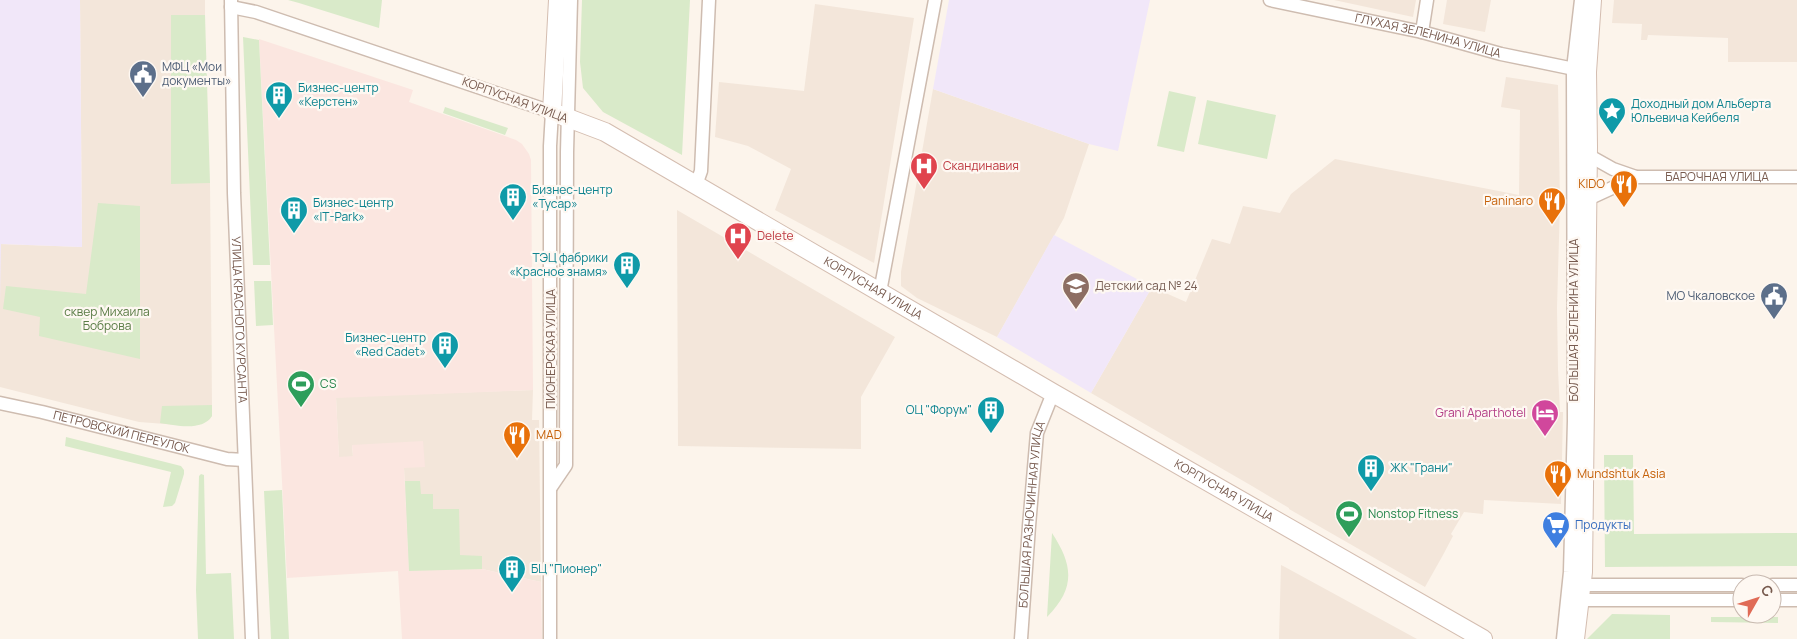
<svg xmlns="http://www.w3.org/2000/svg" width="1797" height="639" font-family="Manrope,sans-serif">
<style>
.residential{fill:#f3e6da}
.commercial{fill:#fbe6e0}
.education{fill:#f1e7f9}
.green{fill:#d9eac9}
.lines{fill:none;stroke-linecap:round;stroke-linejoin:round}
.minor-casing{stroke:#cebcb0;stroke-width:15}
.secondary-casing{stroke:#d4bdb0;stroke-width:20}
.minor{stroke:#fff;stroke-width:12}
.secondary{stroke:#fff;stroke-width:18}
.labels{text-anchor:middle;stroke-width:4.5;stroke-linejoin:round;paint-order:stroke}
.street-label{font-size:12px;fill:#775a4e;stroke:#fef8f2}
.service-label{font-size:12px;fill:#4e5e75;stroke:#fef8f2;text-anchor:start}
.culture-label{font-size:12px;fill:#0d838f;stroke:#fef8f2;text-anchor:start}
.health-label{font-size:12px;fill:#be3a42;stroke:#fef8f2;text-anchor:start}
.food-label{font-size:12px;fill:#c56008;stroke:#fef8f2;text-anchor:end}
.education-label{font-size:12px;fill:#785e54;stroke:#fef8f2;text-anchor:start}
.park-label{font-size:12px;fill:#5a7c46;stroke:#fef8f2}
.leisure-label{font-size:12px;fill:#27864d;stroke:#fef8f2;text-anchor:start}
.hotel-label{font-size:12px;fill:#b23c85;stroke:#fef8f2;text-anchor:end}
.shop-label{font-size:12px;fill:#366cbe;stroke:#fef8f2;text-anchor:start}
</style>
<rect width="100%" height="100%" fill="#fcf4eb"/>
<path class="residential" d="M80,0H205V15H171V183H210L212,405V416L209,420L200,424L192,426L139,422L0,387V244L82,247Z
M1334,0H1416L1413,17Z
M1447,0H1491L1485,32L1443,24Z
M1614,0H1797V62H1728V38L1648,35L1647,40H1641L1642,24L1612,23Z
M815,4L914,18L874,263L775,210L791,169L748,146L715,137L719,82L804,91Z
M1506,77L1558,85L1560,203L1557,308L1558,369L1560,412H1563L1561,504L1484,500L1483,514L1464,512L1451,534L1453,536L1443,555L1425,587L1289,509V508L1252,486L1091,393L1152,287L1186,302L1212,239L1230,244L1243,206L1280,213L1291,194L1335,159L1519,195L1520,110L1501,107Z
M933,89L1089,144L1064,218L997,337L917,298L901,286V272Z
M677,210L895,337L861,397V449L678,446Z
M533,390L532,420H539L541,582L482,569L409,571L404,468L352,445L353,457L339,458L336,397Z
M1281,565L1285,567L1417,639H1279Z"/>
<path class="commercial" d="M259,39L413,90L409,102L516,140L522,144L529,154L531,160L533,390L336,398L339,457L353,456L352,445L423,441L425,467L404,468L409,570L482,569L541,582L542,639H402L398,571L287,578Z"/>
<path class="education" d="M0,0H80L82,247L1,244L0,302Z
M949,0H1150L1118,151L1089,144L933,89Z
M1054,235L1152,287L1091,393L997,337Z"/>
<path class="green" d="M288,0H382L379,28L299,3Z
M582,0H690L682,155L603,112L583,88L580,62Z
M171,15H205L210,183L171,184Z
M243,37L259,40L270,265H253Z
M1169,91L1196,97L1184,152L1157,146Z
M1207,100L1276,115L1267,159L1198,144Z
M445,107L508,128L505,135L443,113Z
M98,203L140,206V359L39,336L40,317L3,309L6,286L86,294Z
M254,281H271L273,325L256,326Z
M212,405V416C202,432 175,425 160,423L162,406Z
M66,437L181,466L184,470V474L175,503L172,506L163,507L171,472L65,446Z
M1604,455H1633L1634,534L1797,533V566L1605,567Z
M201,474L204,475L206,574L231,573L234,639H198L196,590L199,476Z
M405,481H420L421,494H433V509H459L460,555L482,556V569L409,571Z
M282,490L289,639H271L264,491Z
M1052,533C1073,565 1076,588 1047,617Z
M1612,614L1670,615V639H1587Z
M1711,617H1778V623L1711,622Z"/>
<g class="lines">
<g class="minor-casing">
<g id="minor">
<path id="s1" d="M231,0L234,193L252,639"/>
<path id="s2" d="M1270,0L1422,32L1501,54L1579,70"/>
<path d="M231,7L256,12L552,112L550,146V639"/>
<path d="M1422,32L1427,0"/>
<path id="s3" d="M1588,155L1613,169L1636,177H1797"/>
<path d="M696,185L701,171L709,0"/>
<path d="M1586,200L1636,177"/>
<path d="M880,292L935,0"/>
<path id="s4" d="M0,403L42,412L227,459L244,460"/>
<path d="M551,487L566,465L567,152L571,0"/>
<path d="M1582,585H1742"/>
<path d="M1772,585H1797"/>
<path d="M1580,600H1742"/>
<path d="M1772,600H1797"/>
<path id="s5" d="M1021,639L1029,526L1037,433L1053,393"/>
<path d="M1563,639L1570,572L1574,421L1573,69L1581,0"/>
</g>
</g>
<g class="secondary-casing">
<g id="secondary">
<path id="s6" d="M558,0L552,112L605,132L1053,393L1483,639"/>
<path d="M1575,639L1583,572L1588,147L1587,72L1592,0"/>
</g>
</g>
<use href="#minor" class="minor"/>
<use href="#secondary" class="secondary"/>
</g>
<defs>
<g id="civic-pin" transform="scale(1.4375)"><path d="M0 17L-7.5 6A9.5 9.5 0 1 1 7.5 6Z" fill="#5c6f8a" stroke="#fef8f2"/><path d="M-.6-6.5H3V-4.5H.6V-3L4-1V1h2V6H-6V1h2V-1L-.6-3ZM-1.2 2.5V6h2.4V2.5Z" fill="#fff"/></g>
<g id="building-pin" transform="scale(1.4375)"><path d="M0 17L-7.5 6A9.5 9.5 0 1 1 7.5 6Z" fill="#0f9aa8" stroke="#fef8f2"/><path d="M-4-6H4V6H1V3H-1V6H-4ZM-2.5-4.3h1.7v1.8h-1.7ZM.8-4.3h1.7v1.8H.8ZM-2.5-1h1.7V.8h-1.7ZM.8-1h1.7V.8H.8Z" fill="#fff"/></g>
<g id="sight-pin" transform="scale(1.4375)"><path d="M0 17L-7.5 6A9.5 9.5 0 1 1 7.5 6Z" fill="#0f9aa8" stroke="#fef8f2"/><path d="M0-6L1.8-2.2L6-1.7L2.9 1.2L3.7 5.4L0 3.3L-3.7 5.4L-2.9 1.2L-6-1.7L-1.8-2.2Z" fill="#fff"/></g>
<g id="hospital-pin" transform="scale(1.4375)"><path d="M0 17L-7.5 6A9.5 9.5 0 1 1 7.5 6Z" fill="#e0444e" stroke="#fef8f2"/><path d="M-5-5h3v3.5h4V-5h3V5h-3V1.5h-4V5h-3Z" fill="#fff"/></g>
<g id="restaurant-pin" transform="scale(1.4375)"><path d="M0 17L-7.5 6A9.5 9.5 0 1 1 7.5 6Z" fill="#e8710a" stroke="#fef8f2"/><path d="M-5-6h1v4h1v-4h1v4h1v-4h1v5L-1.5 .5V6h-2V.5L-5-1ZM5-6V6H3V1.5H1.5Q1.5-4 5-6Z" fill="#fff"/></g>
<g id="school-pin" transform="scale(1.4375)"><path d="M0 17L-7.5 6A9.5 9.5 0 1 1 7.5 6Z" fill="#8d6e63" stroke="#fef8f2"/><path d="M0-5L7-2L0 1L-7-2ZM-4 1L0 2.5L4 1V4Q0 6-4 4Z" fill="#fff"/></g>
<g id="stadium-pin" transform="scale(1.4375)"><path d="M0 17L-7.5 6A9.5 9.5 0 1 1 7.5 6Z" fill="#2e9e5b" stroke="#fef8f2"/><path d="M0-5a6.5 5 0 1 0 0 10a6.5 5 0 1 0 0-10ZM-3.5-1.8h7v3.6h-7Z" fill="#fff"/></g>
<g id="hotel-pin" transform="scale(1.4375)"><path d="M0 17L-7.5 6A9.5 9.5 0 1 1 7.5 6Z" fill="#d1479c" stroke="#fef8f2"/><path d="M-6-4.5h1.5V1H6V5H4.5V3h-9V5H-6ZM-4 0a1.8 1.8 0 1 1 3.6 0ZM.5 0V-2.5h3Q6-2.5 6 0Z" fill="#fff"/></g>
<g id="supermarket-pin" transform="scale(1.4375)"><path d="M0 17L-7.5 6A9.5 9.5 0 1 1 7.5 6Z" fill="#3f7fe0" stroke="#fef8f2"/><path d="M-6-5.5h2.5l.6 2H6L4.5 2H-2.5L-4.4-4H-6ZM-1.5 3.2a1.3 1.3 0 1 0 .1 0ZM3 3.2a1.3 1.3 0 1 0 .1 0Z" fill="#fff"/></g>
</defs>
<g fill-rule="evenodd">
<use href="#civic-pin" x="143" y="74"/>
<use href="#building-pin" x="279" y="95"/>
<use href="#sight-pin" x="1612" y="111"/>
<use href="#hospital-pin" x="924" y="166"/>
<use href="#restaurant-pin" x="1624" y="184"/>
<use href="#building-pin" x="513" y="197"/>
<use href="#restaurant-pin" x="1552" y="201"/>
<use href="#building-pin" x="294" y="210"/>
<use href="#hospital-pin" x="738" y="236"/>
<use href="#building-pin" x="627" y="265"/>
<use href="#school-pin" x="1076" y="286"/>
<use href="#civic-pin" x="1774" y="296"/>
<use href="#building-pin" x="445" y="345"/>
<use href="#stadium-pin" x="301" y="384"/>
<use href="#building-pin" x="991" y="410"/>
<use href="#hotel-pin" x="1545" y="413"/>
<use href="#restaurant-pin" x="517" y="435"/>
<use href="#building-pin" x="1371" y="468"/>
<use href="#restaurant-pin" x="1558" y="474"/>
<use href="#stadium-pin" x="1349" y="514"/>
<use href="#supermarket-pin" x="1556" y="525"/>
<use href="#building-pin" x="512" y="569"/>
</g>
<g class="labels">
<g class="street-label">
<text dy="4" stroke="none"><textPath href="#s2" startOffset="162">ГЛУХАЯ ЗЕЛЕНИНА УЛИЦА</textPath></text>
<text transform="translate(515 100) rotate(20)" y="4">КОРПУСНАЯ УЛИЦА</text>
<text dy="4" stroke="none"><textPath href="#s3" startOffset="134">БАРОЧНАЯ УЛИЦА</textPath></text>
<text dy="4" stroke="none"><textPath href="#s6" startOffset="479">КОРПУСНАЯ УЛИЦА</textPath></text>
<text dy="4" stroke="none"><textPath href="#s1" startOffset="320">УЛИЦА КРАСНОГО КУРСАНТА</textPath></text>
<text transform="translate(1574 320) rotate(-90)" y="4">БОЛЬШАЯ ЗЕЛЕНИНА УЛИЦА</text>
<text transform="translate(551 349) rotate(-90)" y="4">ПИОНЕРСКАЯ УЛИЦА</text>
<text dy="4" stroke="none"><textPath href="#s4" startOffset="125">ПЕТРОВСКИЙ ПЕРЕУЛОК</textPath></text>
<text dy="4" stroke="none"><textPath href="#s6" startOffset="884">КОРПУСНАЯ УЛИЦА</textPath></text>
<text dy="4" stroke="none"><textPath href="#s5" startOffset="125">БОЛЬШАЯ РАЗНОЧИННАЯ УЛИЦА</textPath></text>
</g>
<g class="service-label">
<text x="162" y="71">МФЦ «Мои<tspan x="162" dy="14">документы»</tspan></text>
<text x="1755" y="300" text-anchor="end">МО Чкаловское</text>
</g>
<g class="culture-label">
<text x="298" y="92">Бизнес-центр<tspan x="298" dy="14">«Керстен»</tspan></text>
<text x="1631" y="108">Доходный дом Альберта<tspan x="1631" dy="14">Юльевича Кейбеля</tspan></text>
<text x="532" y="194">Бизнес-центр<tspan x="532" dy="14">«Тусар»</tspan></text>
<text x="313" y="207">Бизнес-центр<tspan x="313" dy="14">«IT-Park»</tspan></text>
<text x="608" y="262" text-anchor="end">ТЭЦ фабрики<tspan x="608" dy="14">«Красное знамя»</tspan></text>
<text x="426" y="342" text-anchor="end">Бизнес-центр<tspan x="426" dy="14">«Red Cadet»</tspan></text>
<text x="972" y="414" text-anchor="end">ОЦ "Форум"</text>
<text x="1390" y="472">ЖК "Грани"</text>
<text x="531" y="573">БЦ "Пионер"</text>
</g>
<g class="health-label">
<text x="943" y="170">Скандинавия</text>
<text x="757" y="240">Delete</text>
</g>
<g class="food-label">
<text x="1605" y="188">KIDO</text>
<text x="1533" y="205">Paninaro</text>
<text x="536" y="439" text-anchor="start">MAD</text>
<text x="1577" y="478" text-anchor="start">Mundshtuk Asia</text>
</g>
<g class="education-label">
<text x="1095" y="290">Детский сад № 24</text>
</g>
<g class="park-label">
<text x="107" y="316">сквер Михаила<tspan x="107" dy="14">Боброва</tspan></text>
</g>
<g class="leisure-label">
<text x="320" y="388">CS</text>
<text x="1368" y="518">Nonstop Fitness</text>
</g>
<g class="hotel-label">
<text x="1526" y="417">Grani Aparthotel</text>
</g>
<g class="shop-label">
<text x="1575" y="529">Продукты</text>
</g>
</g>
<g transform="translate(1757 599) rotate(51)"><circle r="24" fill="#fef8f2" stroke="#c8b9b0"/>
<path d="M0-4L9 19L0 12L-9 19Z" fill="#e06b56"/>
<text y="-8" font-size="14" font-weight="bold" text-anchor="middle" fill="#775a4e">С</text>
</g>
</svg>
